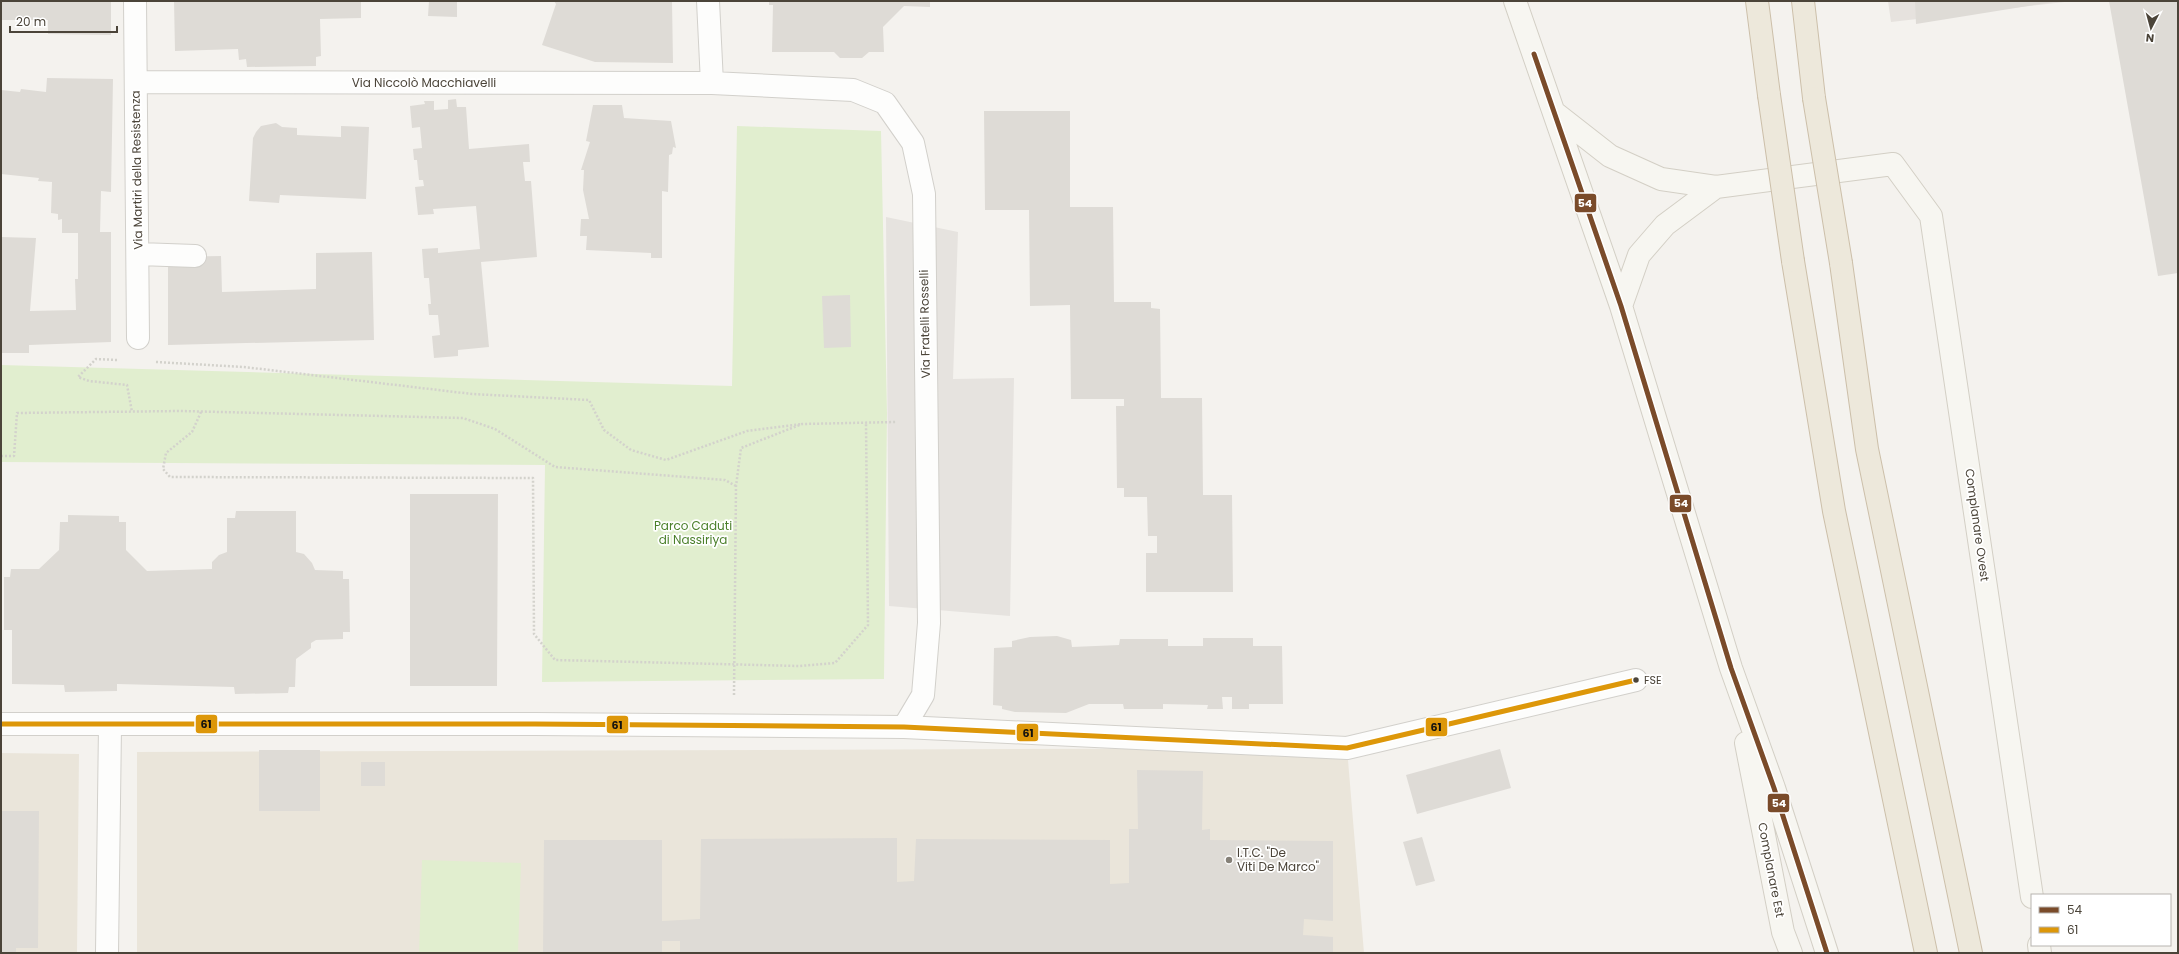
<svg xmlns="http://www.w3.org/2000/svg" width="2179" height="954" font-family="Poppins,sans-serif">
<style>
.industrial{fill:#e6e2de}
.education{fill:#eae5da}
.green{fill:#e1eecf}
.parking{fill:#e6e3df}
.building{fill:#dedbd6}
.lines{fill:none;stroke-linecap:round;stroke-linejoin:round}
.street-casing{stroke:#d2d0cb;stroke-width:24}
.secondary-casing{stroke:#d3cfc5;stroke-width:24}
.highway-casing{stroke:#ccbfa9;stroke-width:24}
.path{stroke:#d3d2cc;stroke-width:2.5;stroke-dasharray:2 2;stroke-linecap:butt}
.street{stroke:#fdfdfc;stroke-width:22}
.secondary{stroke:#f7f6f1;stroke-width:22}
.highway{stroke:#ede8db;stroke-width:22}
.highway-bridge-casing{stroke:#ccbfa9;stroke-width:24;stroke-linecap:butt}
.highway-bridge{stroke:#ede8db;stroke-width:22}
.bus-1-casing{stroke:#fff;stroke-width:8}
.bus-2-casing{stroke:#fff;stroke-width:8}
.bus-1{stroke:#7a4b2a;stroke-width:5}
.bus-2{stroke:#dd9709;stroke-width:5}
.bus-dot{fill:#4b4439;stroke:#fff;stroke-width:1.5}
.poi-dot{fill:#868178;stroke:#fff;stroke-width:1.5}
.labels{text-anchor:middle;stroke-width:3.5;stroke-linejoin:round;paint-order:stroke}
.bus-label{font-size:11px;fill:#4b4439;stroke:#fff;text-anchor:start}
.street-label{font-size:12px;fill:#4b4439;stroke:#fff}
.park-label{font-size:12px;fill:#4a7f2a;stroke:#fff}
.poi-label{font-size:12px;fill:#4b4439;stroke:#fff;text-anchor:start}
.line-badge{stroke:#fff;stroke-width:1.5}
.badge-label{font-size:11px;text-anchor:middle;font-weight:bold;fill:#fff}
.pale-badge-label{font-size:11px;text-anchor:middle;font-weight:bold;fill:#111}
</style>
<rect width="100%" height="100%" fill="#f4f2ee"/>
<path class="industrial" d="M1888,1H2073L1891,22Z"/>
<path class="education" d="M1347,748L1364,953H137V752Z
M1,753L79,754L77,953H1Z"/>
<path class="green" d="M737,126L881,131L887,413L884,679L542,682L545,465L1,462V365L732,386Z
M422,860L521,863L518,953H419Z"/>
<path class="parking" d="M886,217L958,232L953,379L1014,378L1010,616L889,606Z"/>
<path class="building" d="M1,1H111V35L48,34V20H1Z
M174,1H361V18L320,19L321,56L316,57V66L247,67L246,59L239,60L238,49L175,51Z
M429,1H457V17L428,16Z
M554,1H672L673,63L595,62L542,45L556,4Z
M769,1H930V7L904,6L883,27L884,52H869L862,58H840L834,52H772L773,5H769Z
M1915,1H2053V2L1916,24Z
M2109,1H2178V273L2158,276Z
M47,78L113,79L111,192L101,191L100,232H111V342L29,345V353H1V237L36,238L30,311L76,310L75,279H78V233H62V219L58,220V214L51,213L52,182L38,181L39,178L1,174V90L20,92L21,89L46,92Z
M456,99L457,107H466L469,149L529,144L530,162H523L525,181H531L537,257L481,262L489,347L458,350V356L434,358L432,336L440,335L438,315H429L428,304H431L429,278H424L422,249L438,248V253L480,249L476,206L433,209L434,214L418,215L415,187L424,186L423,180H419L417,160H414L413,149L422,148L420,127L412,128L410,106L425,104L424,101H434V110L448,109V100Z
M593,105H622L624,118L671,121L676,148L673,147L672,154L669,155L668,192L662,191V258H651V253L586,250L587,236H580L581,219H589L583,190L584,170H581L590,142L586,141Z
M984,111H1070V207H1113L1114,302H1151V308L1160,309L1161,398H1202L1203,495H1232L1233,592H1146V553H1157V536H1148L1147,497H1124V488H1117L1116,406H1124V399H1071L1070,305L1030,306L1029,210H985Z
M276,123L282,127L297,128V135L341,137V126L369,127L366,199L280,195L279,203L249,201L253,138L256,132L261,126Z
M372,252L374,340L168,345V257L221,256L222,292L316,289V253Z
M850,295L851,347L824,348L822,296Z
M410,494H498L497,686H410Z
M236,511H296V552L304,554L312,563L315,570L343,571V579H349L350,632H343V639L316,640L311,643V648L296,659L295,687H289L288,693L235,694L234,687L117,684V691L65,692L64,685L12,684V630H4V577H10L11,569H39L59,550L60,522H68V515L119,516V522H126V550L147,571L212,569V562L219,555L227,552V518H235Z
M1057,636L1071,640L1072,647L1119,645L1120,639H1168V646H1203V638H1253V646H1282L1283,704H1249V709H1232V697H1222L1223,709H1207L1208,705L1163,704V709H1124L1123,704H1089L1066,713L1015,712L1002,709V706L993,705L994,648L1012,647V641L1030,637Z
M1500,749L1511,788L1417,814L1406,775Z
M259,750H320V811H259Z
M361,762H385V786H361Z
M1137,770L1203,771L1202,830L1210,829V840L1333,841V921L1304,919L1303,935L1333,937V953H680V941H662V953H543L544,840H662V921L700,919L701,839L897,838V882L914,881L916,839L1110,840V884L1129,883V829H1138Z
M1,811H39L38,948H16V953H1Z
M1422,837L1435,881L1416,886L1403,842Z"/>
<g class="lines">
<g class="street-casing">
<path id="street" d="M135,1L138,338
M708,1L712,83
M136,82L712,83L853,90L885,103L913,143L924,194L929,623L923,695L904,727
M139,254L195,256
M1,724H535L904,727L1347,748L1636,680
M107,953L110,726"/>
</g>
<g class="secondary-casing">
<path id="secondary" d="M1515,1L1621,306L1731,668L1774,788L1827,953
M1555,113L1610,156L1661,179L1716,187L1893,164L1931,216L2032,897
M1621,306L1639,255L1665,225L1716,187
M1746,743L1783,932L1791,953
M2039,945L2040,953"/>
</g>
<g class="highway-casing">
<path id="highway" d="M1757,1L1769,95
M1803,1L1814,98
M1793,261L1834,511L1926,953
M1841,263L1867,449L1971,953"/>
</g>
<path class="path" d="M117,360L96,359L78,377L89,381L127,385L132,412
M156,362L244,367L472,394L589,400L604,430L631,450L666,460L747,431L802,424
M201,412L192,432L166,453L163,469L170,477L533,478L534,634L555,660L799,666L835,663L868,625L866,422
M1,456H14L17,413L180,411L463,418L495,429L555,467L725,480L736,486
M734,695L736,486L741,448L802,424L896,422"/>
<use href="#street" class="street"/>
<use href="#secondary" class="secondary"/>
<use href="#highway" class="highway"/>
<g class="highway-bridge-casing">
<path id="highway-bridge" d="M1769,95L1793,261
M1814,98L1841,263"/>
</g>
<use href="#highway-bridge" class="highway-bridge"/>
<g class="bus-1-casing">
<path id="bus-1" d="M1534,54L1621,306L1731,668L1774,788L1827,953"/>
</g>
<g class="bus-2-casing">
<path id="bus-2" d="M1,724H535L904,727L1347,748L1636,680"/>
</g>
<use href="#bus-1" class="bus-1"/>
<use href="#bus-2" class="bus-2"/>
</g>
<circle class="bus-dot" cx="1636" cy="680" r="3.5"/>
<circle class="poi-dot" cx="1229" cy="860" r="4"/>
<g class="labels">
<g class="bus-label">
<text x="1644" y="684">FSE</text>
</g>
<g class="street-label">
<text x="424" y="87">Via Niccolò Macchiavelli</text>
<text transform="translate(137 170) rotate(-91)" y="4">Via Martiri della Resistenza</text>
<text transform="translate(925 324) rotate(-91)" y="4">Via Fratelli Rosselli</text>
<text transform="translate(1977 525) rotate(82)" y="4">Complanare Ovest</text>
<text transform="translate(1771 870) rotate(79)" y="4">Complanare Est</text>
</g>
<g class="park-label">
<text x="693" y="530">Parco Caduti<tspan x="693" dy="14">di Nassiriya</tspan></text>
</g>
<g class="poi-label">
<text x="1237" y="857">I.T.C. "De<tspan x="1237" dy="14">Viti De Marco"</tspan></text>
</g>
</g>
<g class="line-badge">
<rect x="1574" y="193" width="23" height="20" rx="4" fill="#7a4b2a"/>
<rect x="1669" y="494" width="23" height="19" rx="4" fill="#7a4b2a"/>
<rect x="195" y="714" width="23" height="20" rx="4" fill="#dd9709"/>
<rect x="606" y="715" width="23" height="19" rx="4" fill="#dd9709"/>
<rect x="1425" y="717" width="23" height="20" rx="4" fill="#dd9709"/>
<rect x="1016" y="723" width="23" height="19" rx="4" fill="#dd9709"/>
<rect x="1767" y="793" width="23" height="20" rx="4" fill="#7a4b2a"/>
</g>
<g class="badge-label">
<text x="1585" y="207">54</text>
<text x="1681" y="507">54</text>
<text x="1779" y="807">54</text>
</g>
<g class="pale-badge-label">
<text x="206" y="728">61</text>
<text x="617" y="729">61</text>
<text x="1436" y="731">61</text>
<text x="1028" y="737">61</text>
</g>
<rect width="2179" height="954" fill="none" stroke="#4b4439" stroke-width="4"/>
<rect x="2031" y="894" width="140" height="52" fill="#ffffff" stroke="#b7b4b0"/>
<rect x="2039" y="907" width="20" height="6" fill="#7a4b2a" stroke="#b7b4b0"/>
<text x="2067" y="914" font-size="12" fill="#4b4439">54</text>
<rect x="2039" y="927" width="20" height="6" fill="#dd9709" stroke="#b7b4b0"/>
<text x="2067" y="934" font-size="12" fill="#4b4439">61</text>
<g transform="translate(2151 28) rotate(186)" stroke="#ffffff" stroke-width="3" paint-order="stroke">
<path d="M0-3L7 15L0 10L-7 15Z" fill="#4b4439"/>
<text y="-6" font-size="11" font-weight="bold" text-anchor="middle" fill="#4b4439">N</text>
</g>
<path d="M10 26v6h107v-6" fill="none" stroke="#4b4439" stroke-width="2"/>
<text x="16" y="26" font-size="12" fill="#4b4439" stroke="#ffffff" stroke-width="3" paint-order="stroke">20 m</text>
</svg>
